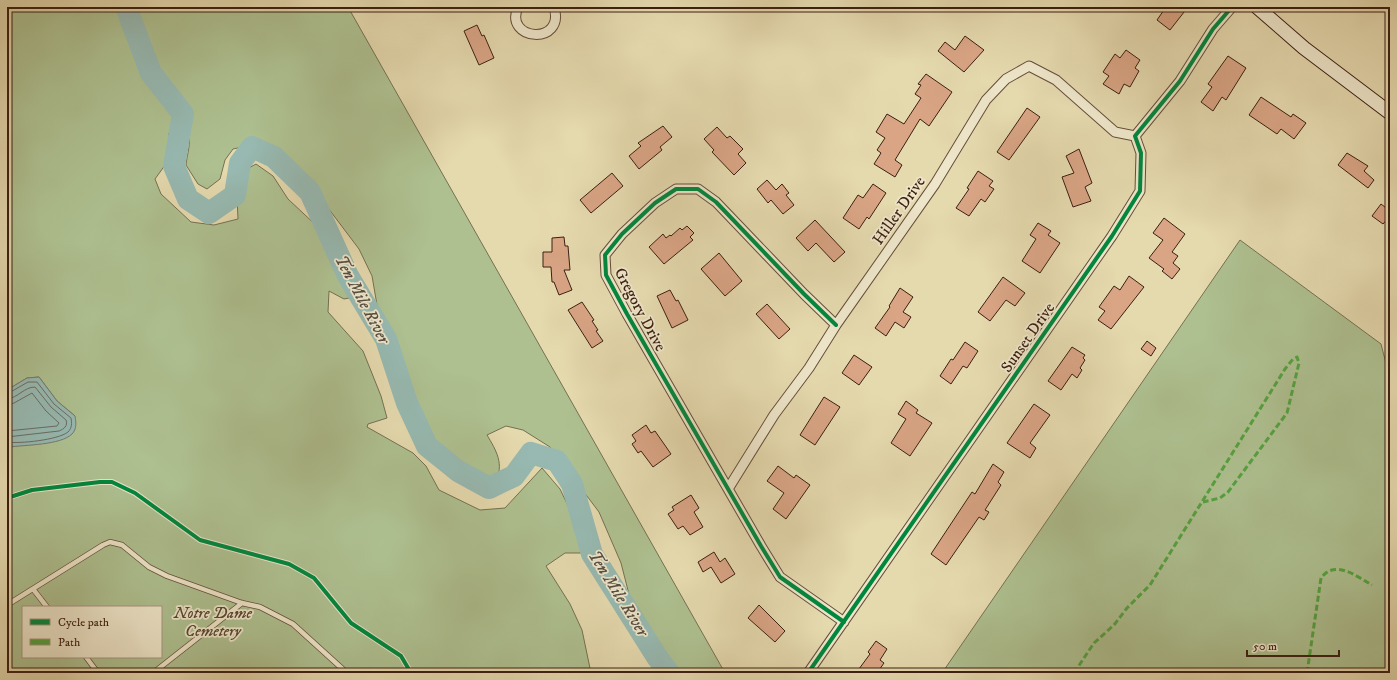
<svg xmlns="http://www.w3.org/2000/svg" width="1397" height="680" font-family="'IM FELL DW Pica',serif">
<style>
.green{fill:#aec090;stroke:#757051;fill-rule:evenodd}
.water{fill:#97b9b1;stroke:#737b71}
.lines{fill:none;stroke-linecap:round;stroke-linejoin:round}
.shore{stroke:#6a6c62;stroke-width:1}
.river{stroke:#97b9b1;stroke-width:22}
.building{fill:#d9a585;stroke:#3c1f12}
.service-casing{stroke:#664e39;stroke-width:6}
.minor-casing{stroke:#664e39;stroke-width:11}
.secondary-casing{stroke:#3c1f12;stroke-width:15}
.service{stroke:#eee6ca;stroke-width:4.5}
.minor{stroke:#eee6ca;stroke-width:9}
.secondary{stroke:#eee6ca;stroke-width:13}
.quiet{stroke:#54a23f;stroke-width:3;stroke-dasharray:6 3;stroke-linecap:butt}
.cycleway-casing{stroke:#eee6ca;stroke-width:6}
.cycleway{stroke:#00873e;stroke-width:4}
.labels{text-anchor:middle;stroke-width:3.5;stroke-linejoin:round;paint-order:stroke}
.street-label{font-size:16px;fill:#3c1f12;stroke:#eee6ca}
.park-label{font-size:16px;font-style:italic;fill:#584732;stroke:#eee6ca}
.water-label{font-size:17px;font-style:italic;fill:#574d42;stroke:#eee6ca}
</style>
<rect width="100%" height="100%" fill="#e5d9ae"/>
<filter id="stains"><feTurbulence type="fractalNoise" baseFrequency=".005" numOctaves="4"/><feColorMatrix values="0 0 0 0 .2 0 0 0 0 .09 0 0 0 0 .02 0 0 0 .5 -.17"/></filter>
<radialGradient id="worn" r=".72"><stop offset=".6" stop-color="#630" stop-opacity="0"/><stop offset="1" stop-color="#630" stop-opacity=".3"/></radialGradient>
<path class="green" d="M7,7H348L725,673H680L633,610L621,563L599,512L550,447L523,430L506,426L487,435C496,450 505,465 495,482L474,481L453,467L436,446L393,349L377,305L372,276L359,249L322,200L303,191L271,149L256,144L233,149L225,160L220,179L207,189L198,184L186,165C188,147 195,136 180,123L169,133L168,161L155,179L161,194L191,222L214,225L238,219L236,175L256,164L273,176L288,199L319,228L353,281L349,298L344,299L329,291L328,312L363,351L381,396L387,418L368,424L367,427L413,453L426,466L439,490L480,510L505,508L542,468L560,489L581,533L587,553H565L546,566L570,604L582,630L591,673H7V444L10,447L75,416L57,401L39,377L27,378L7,390ZM23,607H161V657H23Z
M1240,240L1381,344L1390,379V673H942Z"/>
<path class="water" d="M39,377L57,401L75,416C76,422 77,429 72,434C61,445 25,445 9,447L7,444V390L27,378Z"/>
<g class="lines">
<path class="shore" d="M7,394L28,382H37L54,404L71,418C72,423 72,428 68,432C58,440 19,444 7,442
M7,399C18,398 24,387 35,387L51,407L66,420C68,426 64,429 59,431L7,437
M7,405L14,403L32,393L46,411L59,423L57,426L7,431"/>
<path class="river" d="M126,7L151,73L183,114L174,166L188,199L209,213L235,195L240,163L252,147L274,157L310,192L348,276L386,339L407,403L427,446L458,471L489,488L514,476L531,453L557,461L572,484L592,554L657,657L669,673"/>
</g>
<path class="building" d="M1166,7H1188L1170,30L1157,20Z
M477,25L482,36L484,35L494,58L479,65L464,31Z
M965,36L984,50L964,72L938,51L945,42L955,50Z
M1126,50L1140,60L1135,68L1139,71L1130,87L1124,84L1119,94L1103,84L1109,76L1103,72L1115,54L1120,58Z
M1228,56L1246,68L1226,100L1222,97L1213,111L1201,102L1212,87L1208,84Z
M926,74L952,92L929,126L920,119L895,160L902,165L895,177L874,164L881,153L877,150L885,138L876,132L887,114L904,124L921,98L915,94L921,85L918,84Z
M1261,97L1291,117L1293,114L1306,123L1294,139L1281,129L1277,134L1249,115Z
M1027,108L1040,117L1009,160L997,152Z
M663,126L672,137L660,147L662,150L639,169L629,156L641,146L638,143Z
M717,127L727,138L730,136L743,149L738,154L746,163L734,175L712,152L714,150L704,139Z
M1079,149L1092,183L1085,187L1091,201L1073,207L1062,177L1074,173L1066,156Z
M1347,153L1368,166L1364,171L1374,180L1368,188L1338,165Z
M978,171L993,181L989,186L994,189L985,202L981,199L969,216L956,208L969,189L967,188Z
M612,173L623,186L591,213L580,200Z
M767,180L776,190L782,184L789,193L786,195L794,205L783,214L771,200L768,203L757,189Z
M873,184L886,193L869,219L867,217L859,229L843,218L858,195L863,198Z
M1381,204L1390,211V216L1383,224L1372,216Z
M1164,218L1185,234L1172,252L1178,256L1173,263L1180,269L1172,279L1162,271L1164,269L1149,258L1163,240L1153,233Z
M815,220L845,252L834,262L816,243L808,251L796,238Z
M1038,223L1051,231L1048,235L1060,243L1040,273L1022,261L1036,239L1030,235Z
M687,226L694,233L690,237L693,240L664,264L649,247L663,234L666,238L670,235L671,236L680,228L682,230Z
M564,237L565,246H568L570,270H564L572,290L559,295L554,282H552L551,267H543V252H552V238Z
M719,253L742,281L725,296L701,269Z
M1129,276L1144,287L1111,329L1098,320L1105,311L1099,307L1114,286L1120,290Z
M1003,277L1025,293L1015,306L1006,300L990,321L978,312Z
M900,288L913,297L903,312L911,317L904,328L895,322L886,336L875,328L890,307L889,306Z
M670,290L676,301L678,300L688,320L672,328L657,296Z
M582,302L594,320L592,321L598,330L596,331L603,341L592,348L568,310Z
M767,304L790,329L779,339L756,314Z
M1147,341L1156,348L1151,356L1141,349Z
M965,342L978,351L967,368L963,366L951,384L940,376L951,359L953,360Z
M1072,347L1085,355L1083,358L1085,360L1080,368L1082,370L1077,378L1072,374L1061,390L1048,381Z
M854,355L872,367L859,385L842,373Z
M824,397L840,407L815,445L800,435Z
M906,401L918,410L916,413L932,423L910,456L891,443L906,419L898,414Z
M1034,404L1050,415L1030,443L1036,448L1030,458L1007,443Z
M646,425L651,433L655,431L671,454L653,467L641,451L638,453L632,444L636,441L632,435Z
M993,464L1004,472L998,482L1001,485L985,510L989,512L984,520L979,517L946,565L931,554L972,492L975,494Z
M778,466L794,478L796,475L810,485L786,519L773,509L784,493L767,481Z
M691,495L699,508L694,512L703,527L690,535L683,526L678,529L668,514L674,510L672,507Z
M714,552L720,562L725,558L735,574L721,583L711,567L703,572L698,562Z
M759,605L785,631L775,642L748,618Z
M876,641L887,649L880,660L884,663L877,673H856L870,654L868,652Z"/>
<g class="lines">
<g class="service-casing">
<path id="service" d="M33,589L47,607
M7,605L103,545L110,542L122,545L149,567L167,576L242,603L260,607L293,624L347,673
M86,657L98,673
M153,673L242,603"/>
</g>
<g class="minor-casing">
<path id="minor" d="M518,7C503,41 566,46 554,7
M836,325L804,294L716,202L698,189H676L655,203L622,234L605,255L606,275L627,314L761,546L780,577L844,622
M728,489L774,415L809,368L836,325L935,184L986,100L1006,79L1029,66L1056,80L1115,132L1135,136
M808,673L1112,236L1140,191L1141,153L1135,136L1180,81L1213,29L1232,7"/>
</g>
<g class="secondary-casing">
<path id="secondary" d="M1257,7L1304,48L1390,113"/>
</g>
<use href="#service" class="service"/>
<use href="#minor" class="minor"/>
<use href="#secondary" class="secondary"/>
<path class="quiet" d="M1074,673L1094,643L1114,625L1127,608L1150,585L1285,369L1293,359L1297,357L1299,363L1287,413L1228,492L1220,498L1203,502
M1307,673L1321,578C1335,559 1356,576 1372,585"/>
<g class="cycleway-casing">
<path id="cycleway" d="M836,325L804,294L716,202L698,189H676L655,203L622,234L605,255L606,275L627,314L761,546L780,577L844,622
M7,498L32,490L100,482H112L135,493L200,540L289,564L314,578L351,623L401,656L411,673
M808,673L1112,236L1140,191L1141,153L1135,136L1180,81L1213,29L1232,7"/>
</g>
<use href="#cycleway" class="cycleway"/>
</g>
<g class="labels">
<g class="street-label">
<text transform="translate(898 210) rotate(-55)" y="6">Hiller Drive</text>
<text transform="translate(641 309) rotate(62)" y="6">Gregory Drive</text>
<text transform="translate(1027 337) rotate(-55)" y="6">Sunset Drive</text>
</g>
<g class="park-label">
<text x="213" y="618">Notre Dame<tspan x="213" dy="18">Cemetery</tspan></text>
</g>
<g class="water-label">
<text transform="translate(363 299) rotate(62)" y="6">Ten Mile River</text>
<text transform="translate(619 593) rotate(58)" y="6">Ten Mile River</text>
</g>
</g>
<rect width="1397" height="680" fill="none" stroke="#e5d9ae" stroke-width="24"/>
<rect x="8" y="8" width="1381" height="664" fill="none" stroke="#3c1f12" stroke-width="2"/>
<rect x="12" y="12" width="1373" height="656" fill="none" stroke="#3c1f12"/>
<rect x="22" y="606" width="140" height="52" fill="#eee6ca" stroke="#a79680"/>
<rect x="30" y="619" width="20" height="6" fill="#00873e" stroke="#a79680"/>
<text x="58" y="626" font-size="12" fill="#3c1f12">Cycle path</text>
<rect x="30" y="639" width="20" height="6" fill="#54a23f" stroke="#a79680"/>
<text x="58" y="646" font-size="12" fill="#3c1f12">Path</text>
<path d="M1247 650v6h92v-6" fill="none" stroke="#3c1f12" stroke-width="2"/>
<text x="1253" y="650" font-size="12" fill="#3c1f12" stroke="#eee6ca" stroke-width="3" paint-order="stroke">50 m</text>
<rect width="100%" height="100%" filter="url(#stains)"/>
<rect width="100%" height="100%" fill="url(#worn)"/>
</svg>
